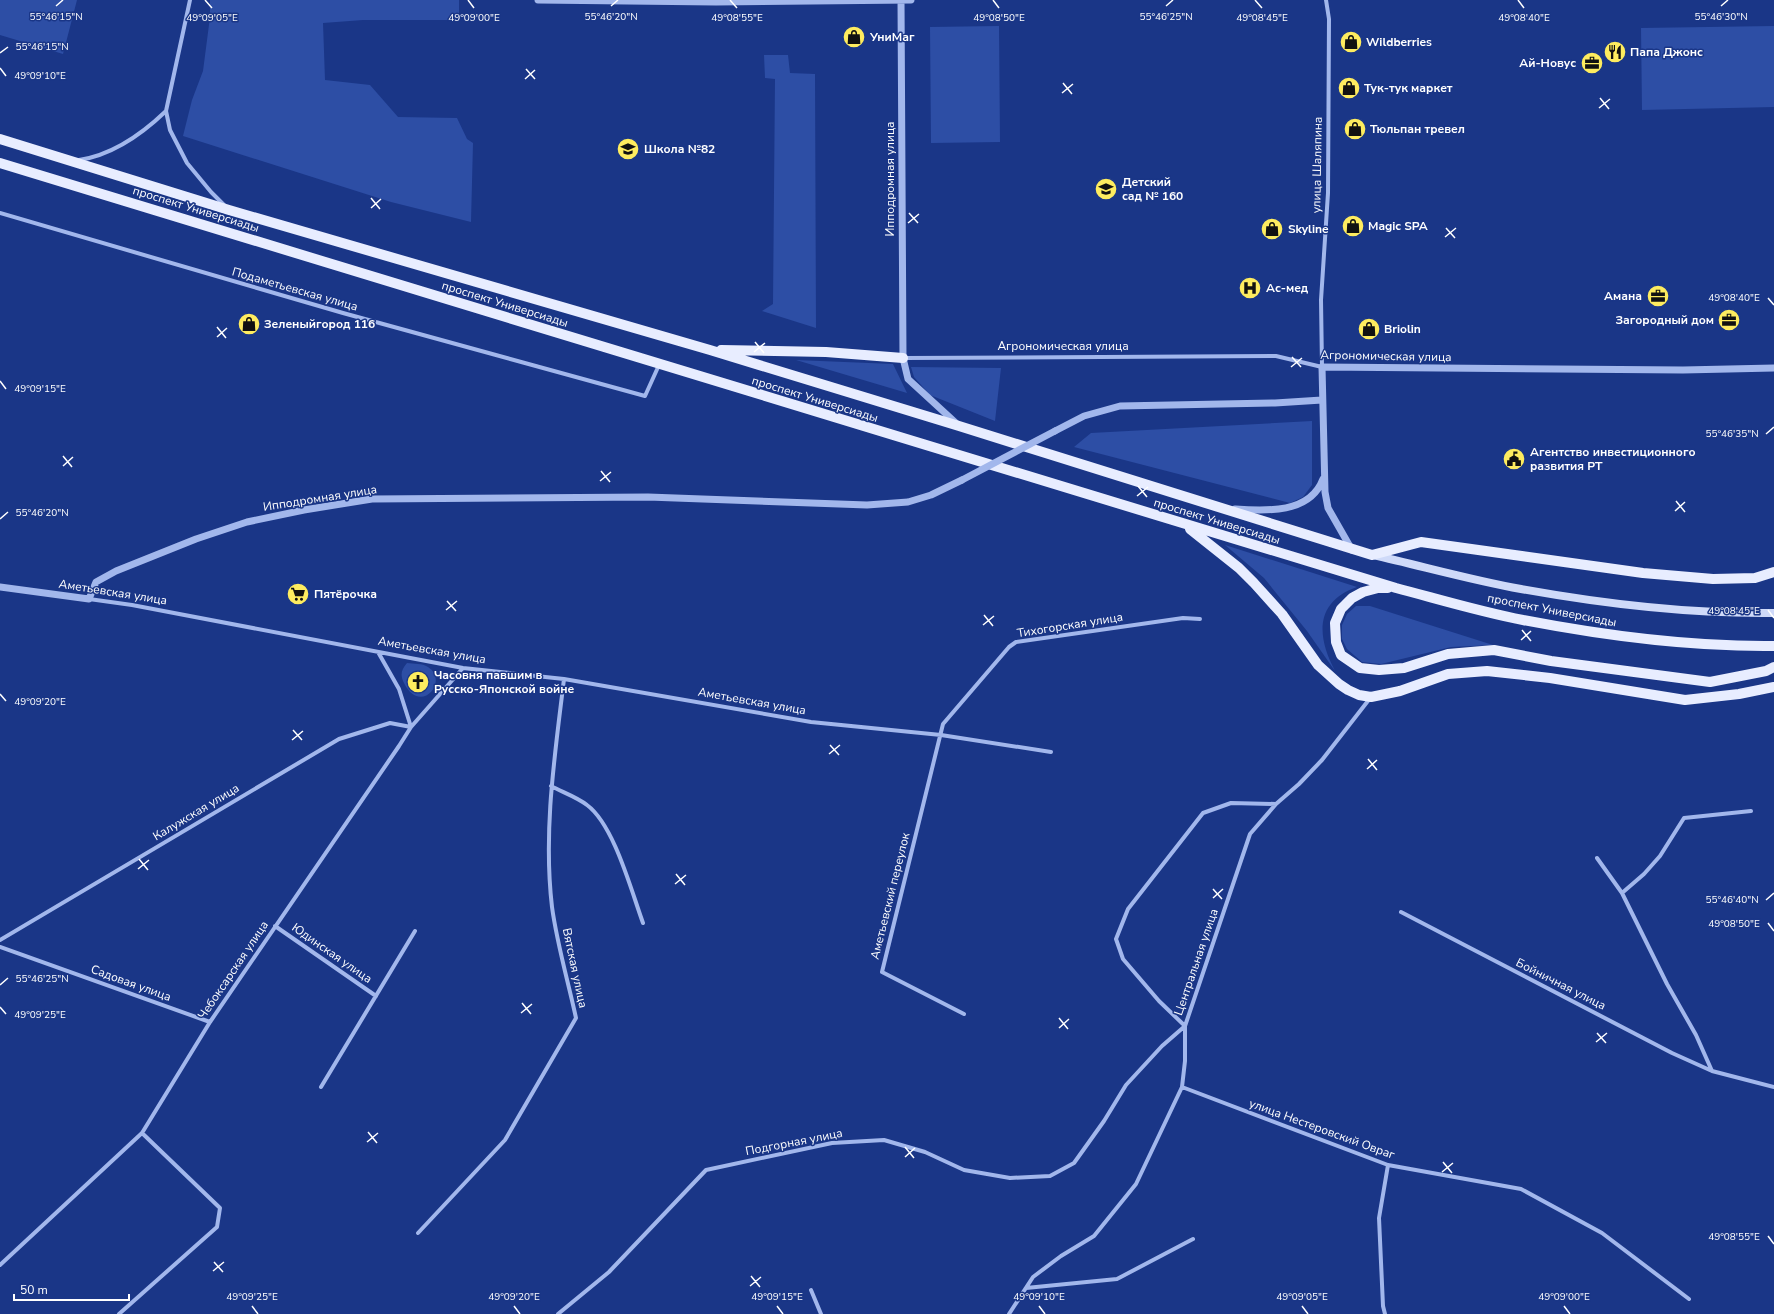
<svg xmlns="http://www.w3.org/2000/svg" width="1774" height="1314" font-family="'Nunito Sans',sans-serif">
<style>
.green{fill:#2d4ea5}
.lines{fill:none;stroke-linecap:round;stroke-linejoin:round}
.minor{stroke:#a2b7ec;stroke-width:4}
.tertiary{stroke:#a2b7ec;stroke-width:7}
.secondary{stroke:#cfdaf9;stroke-width:8}
.primary{stroke:#e8edff;stroke-width:10}
.tertiary-bridge{stroke:#a2b7ec;stroke-width:7}
.ticks{fill:none;stroke:#fff;stroke-width:1.5}
.labels{text-anchor:middle;stroke-width:3;stroke-linejoin:round;paint-order:stroke}
.poi-label{font-size:12px;font-weight:bold;fill:#fff;stroke:#1a3687;text-anchor:start}
.street-label{font-size:12px;fill:#fff;stroke:#1a3687}
.ticks-label{font-size:10px;text-anchor:middle;fill:#fff;stroke:#1a3687;stroke-width:3;stroke-linejoin:round;paint-order:stroke}
</style>
<rect width="100%" height="100%" fill="#1a3687"/>
<path class="green" d="M0,0H77L63,54L0,35Z
M210,0H459V20H363L323,23L325,80L370,85L398,117L457,118L467,139L473,143L471,222L391,202L183,136L192,100L203,71L210,17Z
M999,26L1000,142L931,143L930,27Z
M1774,26V107L1642,110L1641,28Z
M764,55H788L790,73L815,74L816,328L762,311L773,304L775,79L765,78Z
M796,360L893,364L907,393Z
M911,367L1001,368L995,421L930,395L914,377Z
M1312,421V485L1303,497L1290,503L1074,447L1091,433Z
M1225,545L1357,587C1314,602 1317,637 1335,671L1307,631L1264,578Z
M1356,606H1370L1493,645L1451,647L1381,664L1362,662L1347,649L1342,639V625L1347,614Z
M407,663C414,664 422,663 428,667C450,681 420,716 404,683C400,675 401,670 407,663Z"/>
<g class="lines">
<path class="minor" d="M190,0L166,111L170,130L187,163L211,192L224,205
M79,160C113,155 141,135 166,111
M0,213L343,313L645,396L659,365
M904,358L1276,356L1322,367L1321,300L1328,193L1329,19L1326,0
M89,599L132,605L463,668L564,679L811,722L941,735L1051,752
M551,786C562,792 577,797 587,805C614,825 631,890 643,923
M1597,858L1622,893L1667,984L1696,1035L1712,1071
M1622,893L1644,874L1660,856L1684,818L1751,811
M1401,912L1672,1053L1712,1071L1774,1087
M275,926L376,996
M0,940L339,739L390,723L411,727L399,689L378,652
M0,947L210,1022
M964,1014L882,972L943,724L1009,647L1016,642L1183,618L1200,619
M321,1087L415,931
M1182,1087L1388,1165L1521,1189L1602,1233L1689,1299
M418,1233L505,1140L576,1018C568,981 557,944 552,907C543,831 555,754 564,679
M0,1265L142,1133L210,1022L399,746L411,727L463,668
M1026,1288L1117,1279L1193,1239
M811,1290L821,1314
M119,1314L217,1227L220,1208L142,1133
M558,1314L609,1272L706,1170L832,1143L884,1140L925,1152L964,1170L1010,1178L1050,1176L1074,1163L1104,1121L1126,1085L1162,1046L1185,1026L1159,1001L1123,959L1116,939L1128,909L1203,813L1231,803L1276,804
M1009,1314L1033,1277L1061,1256L1094,1236L1136,1184L1182,1087L1185,1061V1026L1250,834L1276,804L1299,784L1322,760L1371,697
M1385,1314L1383,1306L1379,1218L1388,1165"/>
<path class="tertiary" d="M538,0L716,2L911,0
M901,0L903,358L908,379L957,424
M1055,431L1084,416L1120,406L1275,403L1322,400
M1235,509C1266,511 1310,514 1323,479
M1352,550L1328,508L1325,492L1322,367L1683,370L1774,368
M0,587L89,599L96,582L116,571L196,539L247,522L304,510L372,499L648,497L867,505L908,502L931,495L962,480"/>
<path class="secondary" d="M1373,555C1422,566 1471,580 1521,589C1604,604 1690,614 1774,613"/>
<path class="primary" d="M0,139L229,210L710,350L959,426L1372,555L1421,542L1643,573L1713,579L1755,578L1774,572
M0,163L1396,588C1438,599 1481,612 1523,620C1606,636 1690,647 1774,646
M721,350L826,352L903,358
M1190,529L1239,568L1254,583L1282,614L1318,665L1339,684L1348,690L1359,695L1371,697L1400,691L1448,674L1487,671L1550,678L1685,700L1739,694L1774,687
M1388,588H1378L1363,592L1352,598L1341,609L1335,623L1336,642L1341,655L1360,668L1379,670L1404,668L1448,654L1494,650L1551,661L1710,682L1766,671L1774,667"/>
<path class="tertiary-bridge" d="M962,480L1055,431"/>
</g>
<path class="ticks" d="M205,0L212,8M468,0L474,8M730,0L737,8M993,0L999,8M1255,0L1262,8M1518,0L1524,8M56,6L63,0M611,6L618,0M1166,6L1173,0M1721,6L1728,0M0,53L8,47M0,68L6,76M526,69L535,79M525,79L535,70M1063,83L1072,94M1062,93L1073,84M1600,98L1609,109M1599,108L1610,99M371,198L380,209M371,208L381,199M909,213L918,223M908,223L919,214M1446,228L1455,238M1445,237L1456,228M1768,298L1774,305M217,327L226,338M217,337L227,328M755,342L764,353M754,352L765,343M1292,357L1301,367M1291,367L1302,358M0,381L6,389M1766,434L1774,427M63,456L72,467M63,466L73,457M601,471L610,482M600,481L611,472M1138,486L1147,497M1137,496L1148,487M1676,501L1685,512M1675,511L1685,502M0,519L8,512M447,601L456,611M446,610L457,601M1768,610L1774,618M984,615L993,626M983,625L994,616M1522,630L1531,641M1521,640L1531,631M0,694L6,701M293,730L302,740M292,740L303,731M830,745L839,755M829,754L840,745M1368,759L1377,770M1367,769L1377,760M139,859L148,870M138,869L149,860M676,874L685,885M675,884L686,875M1213,889L1222,899M1213,898L1223,889M1766,900L1774,893M1768,923L1774,931M0,985L8,978M522,1003L531,1014M0,1007L6,1014M521,1013L532,1004M1059,1018L1068,1029M1059,1028L1069,1019M1597,1033L1606,1043M1596,1042L1607,1033M368,1132L377,1143M367,1142L378,1133M905,1147L914,1158M905,1157L915,1148M1443,1162L1452,1173M1442,1172L1453,1163M1768,1236L1774,1244M214,1262L223,1272M213,1271L224,1262M751,1276L760,1287M750,1286L761,1277M252,1306L258,1314M514,1306L520,1314M777,1306L783,1314M1039,1306L1045,1314M1302,1306L1308,1314M1564,1306L1570,1314"/>
<defs>
<g id="shop-disc" transform="scale(1.15)"><circle r="9.5" fill="#feec5f" stroke="#1a3687"/><path d="M-5-2.5h2.3a2.7 3.5 0 0 1 5.4 0H5L5.5 6h-11ZM-1.5-2.5h3a1.5 2.3 0 0 0-3 0Z" fill="#111"/></g>
<g id="restaurant-disc" transform="scale(1.15)"><circle r="9.5" fill="#feec5f" stroke="#1a3687"/><path d="M-5-6h1v4h1v-4h1v4h1v-4h1v5L-1.5 .5V6h-2V.5L-5-1ZM5-6V6H3V1.5H1.5Q1.5-4 5-6Z" fill="#111"/></g>
<g id="office-disc" transform="scale(1.15)"><circle r="9.5" fill="#feec5f" stroke="#1a3687"/><path d="M-6-3h4V-5.5h4V-3h4V5H-6ZM-1-4.5V-3h2v-1.5ZM-6 0V1H6V0Z" fill="#111"/></g>
<g id="school-disc" transform="scale(1.15)"><circle r="9.5" fill="#feec5f" stroke="#1a3687"/><path d="M0-5L7-2L0 1L-7-2ZM-4 1L0 2.5L4 1V4Q0 6-4 4Z" fill="#111"/></g>
<g id="hospital-disc" transform="scale(1.15)"><circle r="9.5" fill="#feec5f" stroke="#1a3687"/><path d="M-5-5h3v3.5h4V-5h3V5h-3V1.5h-4V5h-3Z" fill="#111"/></g>
<g id="civic-disc" transform="scale(1.15)"><circle r="9.5" fill="#feec5f" stroke="#1a3687"/><path d="M-.6-6.5H3V-4.5H.6V-3L4-1V1h2V6H-6V1h2V-1L-.6-3ZM-1.2 2.5V6h2.4V2.5Z" fill="#111"/></g>
<g id="supermarket-disc" transform="scale(1.15)"><circle r="9.5" fill="#feec5f" stroke="#1a3687"/><path d="M-6-5.5h2.5l.6 2H6L4.5 2H-2.5L-4.4-4H-6ZM-1.5 3.2a1.3 1.3 0 1 0 .1 0ZM3 3.2a1.3 1.3 0 1 0 .1 0Z" fill="#111"/></g>
<g id="church-disc" transform="scale(1.15)"><circle r="9.5" fill="#feec5f" stroke="#1a3687"/><path d="M-1.2-6h2.4v3.5h3.3v2.4h-3.3V6h-2.4V-.1h-3.3v-2.4h3.3Z" fill="#111"/></g>
</defs>
<g fill-rule="evenodd">
<use href="#shop-disc" x="854" y="37"/>
<use href="#shop-disc" x="1351" y="42"/>
<use href="#restaurant-disc" x="1615" y="52"/>
<use href="#office-disc" x="1592" y="63"/>
<use href="#shop-disc" x="1349" y="88"/>
<use href="#shop-disc" x="1355" y="129"/>
<use href="#school-disc" x="628" y="149"/>
<use href="#school-disc" x="1106" y="189"/>
<use href="#shop-disc" x="1353" y="226"/>
<use href="#shop-disc" x="1272" y="229"/>
<use href="#hospital-disc" x="1250" y="288"/>
<use href="#office-disc" x="1658" y="296"/>
<use href="#office-disc" x="1729" y="320"/>
<use href="#shop-disc" x="249" y="324"/>
<use href="#shop-disc" x="1369" y="329"/>
<use href="#civic-disc" x="1514" y="459"/>
<use href="#supermarket-disc" x="298" y="594"/>
<use href="#church-disc" x="418" y="682"/>
</g>
<g class="labels">
<g class="poi-label">
<text x="870" y="41">УниМаг</text>
<text x="1366" y="46">Wildberries</text>
<text x="1630" y="56">Папа Джонс</text>
<text x="1576" y="67" text-anchor="end">Ай-Новус</text>
<text x="1364" y="92">Тук-тук маркет</text>
<text x="1370" y="133">Тюльпан тревел</text>
<text x="644" y="153">Школа №82</text>
<text x="1122" y="186">Детский<tspan x="1122" dy="14">сад № 160</tspan></text>
<text x="1368" y="230">Magic SPA</text>
<text x="1288" y="233">Skyline</text>
<text x="1266" y="292">Ас-мед</text>
<text x="1642" y="300" text-anchor="end">Амана</text>
<text x="1714" y="324" text-anchor="end">Загородный дом</text>
<text x="264" y="328">Зеленыйгород 116</text>
<text x="1384" y="333">Briolin</text>
<text x="1530" y="456">Агентство инвестиционного<tspan x="1530" dy="14">развития РТ</tspan></text>
<text x="314" y="598">Пятёрочка</text>
<text x="434" y="679">Часовня павшим в<tspan x="434" dy="14">Русско-Японской войне</tspan></text>
</g>
<g class="street-label">
<text transform="translate(1317 165) rotate(-89)" y="4">улица Шаляпина</text>
<text transform="translate(890 179) rotate(-90)" y="4">Ипподромная улица</text>
<text transform="translate(196 209) rotate(17)" y="4">проспект Универсиады</text>
<text transform="translate(295 289) rotate(16)" y="4">Подаметьевская улица</text>
<text transform="translate(505 304) rotate(17)" y="4">проспект Универсиады</text>
<text x="1063" y="350">Агрономическая улица</text>
<text transform="translate(1386 356) rotate(1)" y="4">Агрономическая улица</text>
<text transform="translate(815 399) rotate(17)" y="4">проспект Универсиады</text>
<text transform="translate(320 498) rotate(-9)" y="4">Ипподромная улица</text>
<text transform="translate(1217 521) rotate(17)" y="4">проспект Универсиады</text>
<text transform="translate(113 592) rotate(9)" y="4">Аметьевская улица</text>
<text transform="translate(1552 610) rotate(11)" y="4">проспект Универсиады</text>
<text transform="translate(1070 625) rotate(-9)" y="4">Тихогорская улица</text>
<text transform="translate(432 650) rotate(10)" y="4">Аметьевская улица</text>
<text transform="translate(752 701) rotate(10)" y="4">Аметьевская улица</text>
<text transform="translate(196 812) rotate(-31)" y="4">Калужская улица</text>
<text transform="translate(890 896) rotate(-76)" y="4">Аметьевский переулок</text>
<text transform="translate(332 953) rotate(35)" y="4">Юдинская улица</text>
<text transform="translate(1196 962) rotate(-71)" y="4">Центральная улица</text>
<text transform="translate(575 968) rotate(78)" y="4">Вятская улица</text>
<text transform="translate(233 970) rotate(-56)" y="4">Чебоксарская улица</text>
<text transform="translate(131 983) rotate(20)" y="4">Садовая улица</text>
<text transform="translate(1561 984) rotate(27)" y="4">Бойничная улица</text>
<text transform="translate(1322 1129) rotate(20)" y="4">улица Нестеровский Овраг</text>
<text transform="translate(794 1142) rotate(-11)" y="4">Подгорная улица</text>
</g>
</g>
<g class="ticks-label">
<text x="56" y="20">55°46'15"N</text>
<text x="611" y="20">55°46'20"N</text>
<text x="1166" y="20">55°46'25"N</text>
<text x="1721" y="20">55°46'30"N</text>
<text x="474" y="21">49°09'00"E</text>
<text x="999" y="21">49°08'50"E</text>
<text x="212" y="21">49°09'05"E</text>
<text x="737" y="21">49°08'55"E</text>
<text x="1262" y="21">49°08'45"E</text>
<text x="1524" y="21">49°08'40"E</text>
<text x="42" y="50">55°46'15"N</text>
<text x="40" y="79">49°09'10"E</text>
<text x="1734" y="301">49°08'40"E</text>
<text x="40" y="392">49°09'15"E</text>
<text x="1732" y="437">55°46'35"N</text>
<text x="42" y="516">55°46'20"N</text>
<text x="1734" y="614">49°08'45"E</text>
<text x="40" y="705">49°09'20"E</text>
<text x="1732" y="903">55°46'40"N</text>
<text x="1734" y="927">49°08'50"E</text>
<text x="42" y="982">55°46'25"N</text>
<text x="40" y="1018">49°09'25"E</text>
<text x="1734" y="1240">49°08'55"E</text>
<text x="252" y="1300">49°09'25"E</text>
<text x="514" y="1300">49°09'20"E</text>
<text x="777" y="1300">49°09'15"E</text>
<text x="1039" y="1300">49°09'10"E</text>
<text x="1302" y="1300">49°09'05"E</text>
<text x="1564" y="1300">49°09'00"E</text>
</g>
<path d="M14 1294v6h115v-6" fill="none" stroke="#ffffff" stroke-width="2"/>
<text x="20" y="1294" font-size="12" fill="#ffffff" stroke="#1a3687" stroke-width="3" paint-order="stroke">50 m</text>
</svg>
